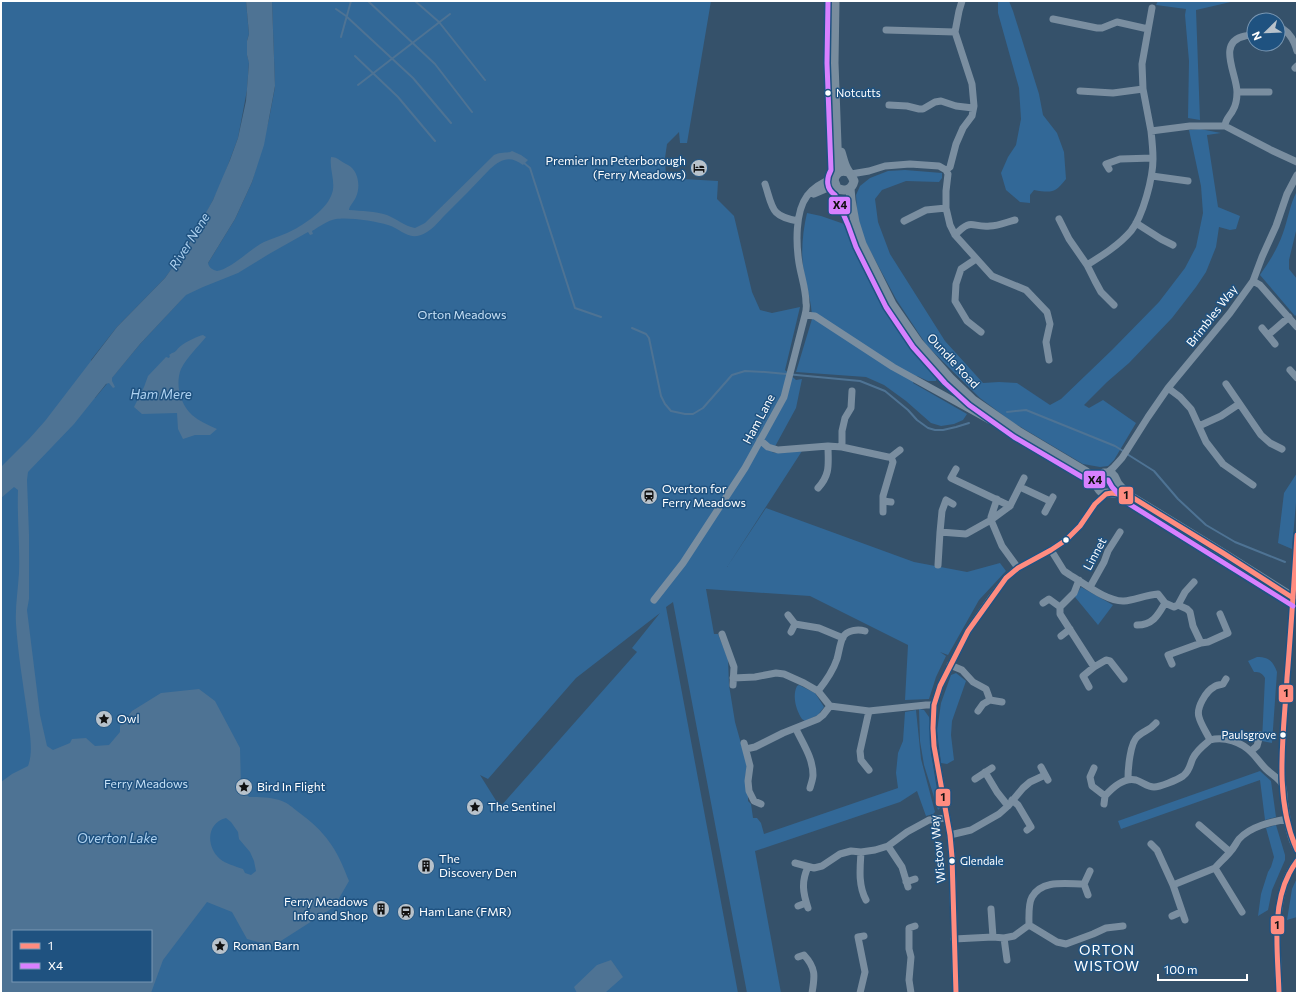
<svg xmlns="http://www.w3.org/2000/svg" width="1298" height="994" font-family="Commissioner,sans-serif">
<style>
.green{fill:#326897;fill-rule:evenodd}
.water{fill:#4e7394;fill-rule:evenodd}
.lines{fill:none;stroke-linecap:round;stroke-linejoin:round}
.stream{stroke:#4e7394;stroke-width:2}
.minor{stroke:#7a8ea0;stroke-width:7}
.major{stroke:#798d9e;stroke-width:9}
.bus-1-casing{stroke:#1f5280;stroke-width:8}
.bus-2-casing{stroke:#1f5280;stroke-width:8}
.bus-1{stroke:#ff8c80;stroke-width:5}
.bus-2{stroke:#d880ff;stroke-width:5}
.bus-dot{fill:#fff;stroke:#1f5280;stroke-width:1.5}
.labels{text-anchor:middle;stroke-width:3;stroke-linejoin:round;paint-order:stroke}
.bus-label{font-size:11px;fill:#fff;stroke:#1f5280;text-anchor:start}
.poi-label{font-size:12px;fill:#fff;stroke:#1f5280;text-anchor:start}
.park-label{font-size:12px;fill:#c7e1f6;stroke:#1f5280}
.street-label{font-size:12px;fill:#fff;stroke:#1f5280}
.water-label{font-size:13px;font-style:italic;fill:#afd2f0;stroke:#1f5280}
.quarter-label{font-size:14px;letter-spacing:1px;fill:#fff;stroke:#1f5280}
.line-badge{stroke:#1f5280;stroke-width:1.5}
.pale-badge-label{font-size:11px;text-anchor:middle;font-weight:bold;fill:#111}
</style>
<rect width="100%" height="100%" fill="#35516a"/>
<path class="green" d="M1,1H246L249,34L247,41V55L249,62L247,90L238,138L221,184L207,212L179,259L165,278L117,327L91,360L95,398L140,344L181,300L208,263L235,219L252,182L269,119L275,87L272,1H711L687,143H680L679,132L667,144L665,158L666,178L718,181L717,199L734,216L752,292L760,310L772,313L800,307L785,370L796,380L802,379L796,408L772,452L775,453L802,451L727,567L766,508L914,562L967,572L1000,563L1006,571L979,600L948,655L940,652L946,656L936,677L929,699L905,700L908,645L810,596L706,589L714,634H718L728,659L729,685L735,722L747,765L745,779L748,795V801L751,804L753,818H757L761,823L764,834L898,788L896,773L898,753L903,741L905,712L916,710L921,759L935,812L933,814L926,816L917,791L900,802L755,851L781,993H747L673,602L666,607L738,993H1ZM660,613L632,648L637,652L500,807L480,775L488,779L576,678ZM13,931H151V981H13Z
M998,1H1009L1013,11L1039,94L1043,115L1057,133L1064,152L1066,179C1055,193 1052,193 1034,190L1030,195V203L1020,202L1006,190L1001,173L1008,157L1016,145L1021,119L1019,88L998,13Z
M1158,1H1235L1196,10L1200,120L1188,118L1189,61L1185,15L1186,9L1156,5Z
M1200,129L1221,133L1207,135L1218,207L1240,216L1236,229L1230,230L1219,227L1216,247L1206,272L1196,287L1172,318L1129,363L1107,382L1084,405L1089,408L1103,400L1136,423L1114,460L1108,466L1100,467L1083,464L1012,422L980,398L927,346L896,299L865,241L859,224L857,210L856,195L860,186L870,178L888,171L905,170L942,173V178L939,182L906,181L882,190L875,199L878,222L890,254L945,341L983,383L999,382L1017,383L1050,405L1061,399L1112,350L1159,302L1185,268L1196,247L1203,213L1201,186L1189,130Z
M1297,191V227L1289,260V269L1297,279V314L1295,316L1260,275C1270,260 1277,250 1283,233C1288,219 1290,204 1297,191Z
M807,213L821,216L847,225C855,244 863,263 873,281C892,315 914,345 938,375L936,381H928L917,376L913,383L967,414L963,420L954,424L941,426L931,423L906,401L884,385L866,377L796,372L812,319C812,300 805,284 803,266C801,249 803,230 807,213Z
M1297,473V491L1292,549L1278,543L1284,493Z
M1129,502H1132L1244,571C1204,551 1166,529 1129,502Z
M1081,587L1113,605L1098,625L1075,597Z
M1257,657C1269,657 1273,661 1277,672L1272,743L1262,741L1265,678C1262,673 1260,672 1254,672L1248,661Z
M956,673L966,681L952,721L951,735L954,760L947,764L941,763L937,731L941,703L951,675Z
M799,685L815,693L824,707L818,715L805,721L802,719C796,710 792,696 797,686Z
M919,709L924,710L929,717L931,753L940,808L938,810L924,765L920,741Z
M1260,771L1271,781L1276,817L1265,820L1260,780L1121,829L1118,821Z
M1276,825L1285,855V860L1272,890L1268,910L1258,916L1261,894L1268,872L1271,867L1274,857L1266,828Z
M1297,878V917L1287,920L1292,889Z"/>
<path class="water" d="M246,1H272L275,86L264,145L252,182L235,219L208,263C209,268 213,270 217,271C231,269 250,249 264,242C271,239 280,236 287,233C301,227 325,211 331,196C337,183 329,171 331,157C338,157 341,162 348,165C358,170 361,186 356,197C354,202 349,206 349,210C362,211 375,211 387,215C397,219 404,226 415,228L425,223L494,155C502,151 508,154 512,151L521,155L528,160L523,165C510,155 501,159 490,169C475,185 460,200 445,215C439,221 434,228 427,232C409,243 402,229 388,225C376,221 348,217 336,219C328,220 319,227 312,231L313,234L310,235L308,232L269,254L238,273L203,287L186,295L140,344L112,378V381L115,387L113,388L109,383L106,384L74,424L28,472L27,480L29,534V599L27,610L40,715L47,746L53,750L70,743L72,739L86,738L95,746L109,745L120,732V726L132,711L161,693L199,689L215,701L240,748L241,787L249,797C261,797 271,797 282,801C288,803 293,808 297,811C326,832 337,849 349,881L334,907L273,946L247,939L232,912L207,902L163,960L151,993H1V782L12,774L28,766C34,751 29,729 27,712C23,683 18,654 16,624C15,607 18,590 19,573C20,545 17,518 18,490L14,487L1,498V467L29,439L45,421L117,327L165,278L187,247L213,200L230,160L238,138L246,101L249,63L247,55V41L249,34ZM226,818L231,822L238,832L239,839L250,852L254,861L256,871L251,875L245,873L243,869C235,866 226,864 220,859C206,847 206,823 226,818ZM13,931H151V981H13Z
M203,335L206,337C198,347 187,357 181,369C175,384 180,404 192,415C199,421 208,425 217,429L210,435H195L183,439L178,429L177,413L142,414L134,407L144,387L148,376L166,357L169,358L170,356L169,355L172,353C177,352 177,348 182,345C186,342 198,336 203,335Z
M611,960L623,977L606,992L577,993L574,987L597,965Z"/>
<g class="lines">
<path class="stream" d="M368,1L435,64L472,112
M415,1L439,22L485,80
M336,9L346,16L413,78L451,123
M341,37L351,1
M355,56L398,97L435,141
M358,85L450,14
M524,163L530,168L575,308L601,317
M632,328L646,334L649,338L661,396L665,404L671,411L685,414H693L703,408L732,375L745,371L765,372L860,381L885,391L908,410L917,420L928,428L935,430H943L956,427L969,423
M1007,412L1026,410L1115,446L1123,451
M1127,454L1154,471L1178,499L1206,525L1235,542L1285,562"/>
<path class="minor" d="M1053,19L1097,28H1102L1117,22L1148,29
M1278,27C1289,30 1294,40 1297,51
M886,30L955,32
M1254,35C1251,35 1248,35 1245,36C1216,42 1237,74 1237,92C1237,97 1236,105 1233,110C1231,115 1225,119 1225,126L1271,150L1297,162
M1295,68L1297,66
M1080,91L1113,93L1143,89
M1237,92H1269
M889,105L907,106L919,109H923L935,102L941,101L956,106L973,108
M1151,131L1143,89L1142,64L1152,8
M1109,169L1106,164L1120,159L1153,158
M946,170L950,167L956,144L963,128L972,116L974,106L972,84L955,32L959,11L962,1
M851,174L869,171L885,166L910,164L939,166L946,170L948,174L946,191V208L950,225L955,235L992,276L1026,290L1047,312L1050,324L1046,342L1049,360
M1152,176L1188,181
M765,184C773,208 770,216 798,221
M814,194L828,188H837
M1059,219L1069,239L1087,265L1095,281L1101,292L1114,305
M904,221L926,210L946,208
M1136,223L1161,239L1173,245
M955,235C972,217 971,228 990,226C998,226 1007,222 1015,220
M976,259L961,269L956,284L955,301L967,321L981,332
M1087,265C1103,255 1119,245 1131,231C1143,216 1153,178 1153,159C1153,150 1152,140 1151,131L1190,126H1225
M1253,281L1260,285L1297,327
M805,315L815,316L893,367L989,420
M1262,328L1275,344
M1268,335L1289,317
M1290,370L1297,378
M1226,384L1261,435L1270,443L1282,449
M1168,388L1180,397L1191,409L1206,442L1223,464L1253,485
M1199,426L1221,416L1239,404
M760,440L768,447L778,450L828,446L842,447L888,457H891L900,450
M842,447V431L845,418L851,408L852,391
M956,469L951,478L1010,506L1024,478
M1107,473L1113,468L1122,458L1148,417L1168,388L1230,313L1253,281L1262,257L1276,226L1287,194L1297,175
M1020,487L1050,501
M818,488C831,474 828,463 828,446
M883,501L891,502
M953,504L946,500L942,511L940,532L966,534L991,520L1002,546L1018,568
M883,512V496L893,462L891,457
M1045,512L1053,497
M991,520L1010,506
M991,520V517L997,499
M1051,550L1064,571L1070,575C1084,583 1107,602 1124,601C1135,600 1145,595 1158,594L1165,603L1174,607L1178,605L1187,609L1190,612L1193,626L1201,643L1208,642L1228,633L1220,614
M938,565L940,532
M1090,587L1104,562L1108,551L1120,532
M654,600L683,563L745,468L784,397L805,315C806,311 807,307 806,303C806,289 801,276 799,263C796,244 795,212 807,196C813,187 825,181 835,177
M1043,603L1049,599L1060,607L1074,593L1079,580
M1178,605L1185,592L1194,582
M1060,607V614L1094,667L1106,660L1110,661L1124,679
M788,615L795,624L791,632
M795,624L819,628L843,638
M1137,625C1153,625 1158,615 1165,603
M722,634L734,667L733,685
M1061,636L1070,629
M1172,664L1168,655L1201,643
M950,665L962,670L973,682L986,689L990,700L983,704L978,711
M733,678L755,677L776,673L784,674L804,683L818,691L830,706L869,711L926,705H934
M1226,679L1223,684C1220,685 1216,685 1214,687C1206,691 1196,708 1199,717C1201,725 1207,733 1210,740C1224,736 1242,742 1252,753C1257,758 1261,764 1266,769C1271,774 1279,778 1282,784C1284,788 1284,795 1284,799C1287,816 1288,835 1297,850
M1089,687L1083,676L1094,667
M818,691C826,681 833,671 837,659C839,652 840,643 843,637C847,630 858,629 865,631
M990,700L1002,702
M869,711L860,751L861,760L869,770
M796,729C803,744 813,758 813,775C813,779 811,784 810,788
M744,743L750,766L748,781L749,791L754,801L761,804
M746,749L755,747L783,733L818,719L823,715L830,706
M1251,751L1257,746L1260,735
M1041,767L1048,780
M1094,768L1090,777L1092,786L1105,796C1113,787 1124,777 1136,780C1142,782 1148,787 1154,787C1160,787 1177,780 1183,776C1190,771 1190,764 1193,758C1197,750 1204,745 1210,740
M985,772L997,792L1008,806
M975,779L992,768
M1128,779C1128,769 1130,742 1138,736C1145,730 1149,731 1156,723
M1012,800L1018,805L1031,827L1027,830
M1104,804L1105,796
M1199,825L1230,852
M950,835L971,830L999,814L1008,806L1023,788L1030,782L1045,775
M1151,844L1157,850L1173,885
M888,846L902,867L908,887
M861,852C860,868 858,885 866,900
M795,863L814,868L822,866L840,854L851,851L861,852L875,850L888,846L907,832L929,820L946,818
M808,867C801,882 803,893 808,908
M906,882L915,879
M1088,895L1084,884L1090,871
M798,906L806,903
M991,909L993,937
M1242,912L1215,868C1220,862 1226,857 1230,852C1234,848 1236,843 1239,839C1251,826 1271,822 1287,819
M1172,916L1181,912
M1185,920L1173,885L1215,868
M1029,925L1057,942L1066,944L1093,934L1106,928L1123,926
M1004,938L1007,960
M954,939L993,937L1004,938L1014,936L1029,925C1029,917 1028,904 1032,897C1042,879 1067,884 1084,884
M798,957L804,955C816,968 815,976 812,993
M860,993L865,972L858,937L864,936
M911,993L909,980L911,957L909,949V928L915,926
M956,993L952,857L950,835L934,746L933,728L934,705L940,686L968,631L991,598L1006,578L1018,568L1051,550L1066,540L1080,526L1095,504L1106,494
M1279,993C1278,952 1270,895 1297,861"/>
<path class="major" d="M835,1L834,63L838,172
M841,152C843,158 844,164 847,169C849,173 852,175 854,181C852,190 844,192 837,188L834,180C836,172 841,170 848,172
M850,188L851,200L855,222L862,244L892,304L919,343L950,378L973,400L1018,431L1085,471L1097,481
M1130,496C1124,495 1119,493 1113,493C1105,492 1102,496 1097,486L1098,478L1104,473C1115,472 1114,477 1118,484C1121,488 1126,492 1130,496L1223,553L1297,600"/>
<g class="bus-1-casing">
<path id="bus-1" d="M1297,535C1294,583 1291,630 1287,678C1284,734 1273,797 1297,850
M956,993L952,857L950,835L934,746L933,728L934,705L940,686L968,631L1006,578L1018,568L1051,550L1066,540L1080,526L1095,504L1106,494L1112,493L1130,496L1223,553L1293,598
M1279,993C1278,956 1271,908 1289,874C1291,870 1294,865 1297,861"/>
</g>
<g class="bus-2-casing">
<path id="bus-2" d="M828,1L827,63L831,170C826,179 826,189 835,195L848,225L856,247L886,307L913,347L945,383L969,405L1014,437L1082,477L1101,481L1108,480L1112,487L1126,502L1293,606"/>
</g>
<use href="#bus-1" class="bus-1"/>
<use href="#bus-2" class="bus-2"/>
</g>
<defs>
<g id="hotel-disc" transform="scale(0.9)"><circle r="9.5" fill="#b8c2cb" stroke="#1f5280"/><path d="M-6-4.5h1.5V1H6V5H4.5V3h-9V5H-6ZM-4 0a1.8 1.8 0 1 1 3.6 0ZM.5 0V-2.5h3Q6-2.5 6 0Z" fill="#111"/></g>
<g id="station-disc" transform="scale(0.9)"><circle r="9.5" fill="#b8c2cb" stroke="#1f5280"/><path d="M-3-6H3Q5-6 5-4V2Q5 4 3 4L4.5 6H3L1.5 4h-3L-3 6H-4.5L-3 4Q-5 4-5 2V-4Q-5-6-3-6ZM-3.5-4v3h7v-3ZM-3.5 1v1.5H-2V1ZM2 1v1.5H3.5V1Z" fill="#111"/></g>
<g id="sight-disc" transform="scale(0.9)"><circle r="9.5" fill="#b8c2cb" stroke="#1f5280"/><path d="M0-6L1.8-2.2L6-1.7L2.9 1.2L3.7 5.4L0 3.3L-3.7 5.4L-2.9 1.2L-6-1.7L-1.8-2.2Z" fill="#111"/></g>
<g id="building-disc" transform="scale(0.9)"><circle r="9.5" fill="#b8c2cb" stroke="#1f5280"/><path d="M-4-6H4V6H1V3H-1V6H-4ZM-2.5-4.3h1.7v1.8h-1.7ZM.8-4.3h1.7v1.8H.8ZM-2.5-1h1.7V.8h-1.7ZM.8-1h1.7V.8H.8Z" fill="#111"/></g>
</defs>
<g fill-rule="evenodd">
<use href="#hotel-disc" x="699" y="168"/>
<use href="#station-disc" x="649" y="496"/>
<use href="#sight-disc" x="104" y="719"/>
<use href="#sight-disc" x="244" y="787"/>
<use href="#sight-disc" x="475" y="807"/>
<use href="#building-disc" x="426" y="866"/>
<use href="#building-disc" x="381" y="909"/>
<use href="#station-disc" x="406" y="912"/>
<use href="#sight-disc" x="220" y="946"/>
</g>
<g class="bus-dot">
<circle cx="828" cy="93" r="3.5"/>
<circle cx="1066" cy="540" r="3.5"/>
<circle cx="1283" cy="735" r="3.5"/>
<circle cx="952" cy="861" r="3.5"/>
</g>
<g class="labels">
<g class="bus-label">
<text x="836" y="97">Notcutts</text>
<text x="1276" y="739" text-anchor="end">Paulsgrove</text>
<text x="960" y="865">Glendale</text>
</g>
<g class="poi-label">
<text x="686" y="165" text-anchor="end">Premier Inn Peterborough<tspan x="686" dy="14">(Ferry Meadows)</tspan></text>
<text x="662" y="493">Overton for<tspan x="662" dy="14">Ferry Meadows</tspan></text>
<text x="117" y="723">Owl</text>
<text x="257" y="791">Bird In Flight</text>
<text x="488" y="811">The Sentinel</text>
<text x="439" y="863">The<tspan x="439" dy="14">Discovery Den</tspan></text>
<text x="368" y="906" text-anchor="end">Ferry Meadows<tspan x="368" dy="14">Info and Shop</tspan></text>
<text x="419" y="916">Ham Lane (FMR)</text>
<text x="233" y="950">Roman Barn</text>
</g>
<g class="park-label">
<text x="462" y="319">Orton Meadows</text>
<text x="146" y="788">Ferry Meadows</text>
</g>
<g class="street-label">
<text transform="translate(1212 316) rotate(-52)" y="4">Brimbles Way</text>
<text transform="translate(953 361) rotate(47)" y="4">Oundle Road</text>
<text transform="translate(759 419) rotate(-62)" y="4">Ham Lane</text>
<text transform="translate(1095 554) rotate(-62)" y="4">Linnet</text>
<text transform="translate(938 849) rotate(-96)" y="4">Wistow Way</text>
</g>
<g class="water-label">
<text transform="translate(189 241) rotate(-58)" y="5">River Nene</text>
<text x="161" y="399">Ham Mere</text>
<text x="117" y="843">Overton Lake</text>
</g>
<g class="quarter-label">
<text x="1107" y="955">ORTON<tspan x="1107" dy="16">WISTOW</tspan></text>
</g>
</g>
<g class="line-badge">
<rect x="828" y="196" width="23" height="19" rx="4" fill="#d880ff"/>
<rect x="1083" y="470" width="23" height="19" rx="4" fill="#d880ff"/>
<rect x="1118" y="486" width="16" height="19" rx="4" fill="#ff8c80"/>
<rect x="1278" y="684" width="16" height="19" rx="4" fill="#ff8c80"/>
<rect x="935" y="788" width="16" height="19" rx="4" fill="#ff8c80"/>
<rect x="1270" y="915" width="15" height="20" rx="4" fill="#ff8c80"/>
</g>
<g class="pale-badge-label">
<text x="840" y="209">X4</text>
<text x="1095" y="484">X4</text>
<text x="1126" y="499">1</text>
<text x="1286" y="697">1</text>
<text x="943" y="801">1</text>
<text x="1277" y="929">1</text>
</g>
<rect width="1298" height="994" fill="none" stroke="#ffffff" stroke-width="4"/>
<rect x="12" y="930" width="140" height="52" fill="#1f5280" stroke="#7997b3"/>
<rect x="20" y="943" width="20" height="6" fill="#ff8c80" stroke="#7997b3"/>
<text x="48" y="950" font-size="12" fill="#ffffff">1</text>
<rect x="20" y="963" width="20" height="6" fill="#d880ff" stroke="#7997b3"/>
<text x="48" y="970" font-size="12" fill="#ffffff">X4</text>
<g transform="translate(1266 32) rotate(247)"><circle r="19" fill="#1f5280" stroke="#7997b3"/>
<path d="M0-3L7 15L0 10L-7 15Z" fill="#b8c2cb"/>
<text y="-6" font-size="11" font-weight="bold" text-anchor="middle" fill="#ffffff">N</text>
</g>
<path d="M1158 974v6h89v-6" fill="none" stroke="#ffffff" stroke-width="2"/>
<text x="1164" y="974" font-size="12" fill="#ffffff" stroke="#1f5280" stroke-width="3" paint-order="stroke">100 m</text>
</svg>
